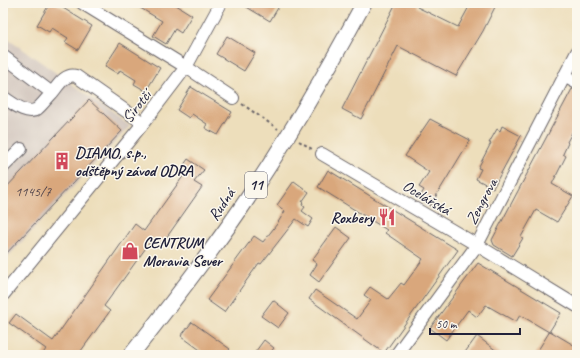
<svg xmlns="http://www.w3.org/2000/svg" width="580" height="358" font-family="Caveat,sans-serif">
<style>
.industrial{fill:#cec1b9}
.building{fill:#d9a77c}
.lines{fill:none;stroke-linecap:round;stroke-linejoin:round}
.minor-casing{stroke:#696468;stroke-width:14}
.major-casing{stroke:#696468;stroke-width:17}
.path{stroke:#696468;stroke-width:2;stroke-dasharray:3 3;stroke-linecap:butt}
.minor{stroke:#fff;stroke-width:12}
.major{stroke:#fff;stroke-width:15}
.labels{text-anchor:middle;stroke-width:3;stroke-linejoin:round;paint-order:stroke}
.number-label{font-size:14px;fill:#50434b}
.shield{fill:#fbf7ec;stroke:#636270;stroke-width:1}
.shield-label{font-size:15px;font-weight:bold;fill:#22223b}
.street-label{font-size:16px;fill:#22223b;stroke:#fbf7ec}
.poi-label{font-size:16px;font-weight:bold;fill:#22223b;stroke:#fbf7ec;text-anchor:start}
</style>
<rect width="100%" height="100%" fill="#fbf7ec"/>
<filter id="ink" filterUnits="userSpaceOnUse"><feTurbulence type="fractalNoise" baseFrequency=".025" numOctaves="2"/><feDisplacementMap in="SourceGraphic" scale="8" xChannelSelector="R" yChannelSelector="G"/><feConvolveMatrix kernelMatrix="1 2 1 2 8 2 1 2 1" color-interpolation-filters="sRGB"/></filter>
<filter id="wash" filterUnits="userSpaceOnUse"><feTurbulence type="fractalNoise" baseFrequency=".012" numOctaves="4" result="noise"/><feDisplacementMap in="SourceGraphic" scale="16" xChannelSelector="R" yChannelSelector="G"/><feGaussianBlur stdDeviation="0.9" result="paint"/><feColorMatrix in="noise" values="0 0 0 0 0 0 0 0 0 0 0 0 0 0 0 0 0 1.4 0 .05"/><feComposite in="paint" operator="in"/></filter>
<g filter="url(#wash)">
<rect width="100%" height="100%" fill="#eddebb"/>
<path class="industrial" d="M3,35L130,126L3,262Z"/>
<g id="blocks">
<path class="building" d="M50,3H55L92,26L78,50L65,42L68,38L52,28L49,32L37,25Z
M132,3H173L192,15L181,33L175,29L166,44L153,36L162,21Z
M240,3H281L270,21Z
M396,3H419L417,7L458,27L471,3H497L483,31L456,76L398,46L361,119L342,109Z
M227,36L255,53L244,71L216,54Z
M120,43L160,68L146,91L134,84L136,80L120,70L118,74L105,66Z
M191,87L232,112L218,135L205,128L207,124L192,114L189,118L177,110Z
M572,89L577,90V123L567,142L568,143L563,154L566,156L552,184L573,196L557,222L536,210L521,237L523,238L512,256L494,245L492,240Z
M89,100L122,131L3,257V191Z
M430,119L470,140L430,206L419,198L424,190L419,187L429,172L405,156Z
M502,126L521,136L493,188L476,179L481,169L478,168L491,143H489L497,129L500,131Z
M188,159L204,170L194,182L202,187L162,244L153,238L104,306L110,311L78,355H42L46,349L9,323L16,314L53,341L135,224L144,231L184,175L179,172Z
M328,170L458,250L384,353L309,299L315,290L357,319L371,300L364,295L370,287L388,299L401,283L404,285L423,259L385,233L387,230L318,187Z
M294,181L309,192L302,202L303,203L302,205L305,207L302,211L313,219L308,227L296,219L261,264L259,263L224,312L207,300L254,236L263,242L277,224L285,211L277,205Z
M336,227L351,238L319,282L310,275L317,264L312,260Z
M478,263L561,313L549,332L520,315L516,322L486,305L477,317L468,310L446,340L430,328Z
M273,300L289,313L278,328L261,316Z
M192,322L230,349L225,355H207L181,336Z
M550,331L577,347V355H535Z
M477,336L502,355H463Z
M264,340L274,348L268,355H253Z"/>
</g>
</g>
<g filter="url(#ink)">
<use href="#blocks" fill-opacity="0" stroke="#696468" stroke-width="1"/>
<g class="lines">
<g class="minor-casing">
<path id="minor" d="M82,3L186,67L233,98
M3,56L52,93C58,86 65,73 76,76L143,123
M564,76L577,83
M3,97C11,102 27,116 37,109C42,105 47,98 52,93
M322,154L477,245L577,306
M3,167L21,149
M3,295L141,126L186,67L221,3
M396,355L477,245L577,52"/>
</g>
<g class="major-casing">
<path id="major" d="M131,355C165,312 198,269 230,224C280,153 323,79 364,3"/>
</g>
<path class="path" d="M242,104L278,129
M299,141L312,149"/>
<use href="#minor" class="minor"/>
<use href="#major" class="major"/>
</g>
</g>
<defs>
<g id="building-bare" transform="scale(1.38)"><path d="M-4-6H4V6H1V3H-1V6H-4ZM-2.5-4.3h1.7v1.8h-1.7ZM.8-4.3h1.7v1.8H.8ZM-2.5-1h1.7V.8h-1.7ZM.8-1h1.7V.8H.8Z" fill="#d1495b" stroke="#fbf7ec" stroke-width="2.5" paint-order="stroke"/></g>
<g id="restaurant-bare" transform="scale(1.38)"><path d="M-5-6h1v4h1v-4h1v4h1v-4h1v5L-1.5 .5V6h-2V.5L-5-1ZM5-6V6H3V1.5H1.5Q1.5-4 5-6Z" fill="#d1495b" stroke="#fbf7ec" stroke-width="2.5" paint-order="stroke"/></g>
<g id="shop-bare" transform="scale(1.38)"><path d="M-5-2.5h2.3a2.7 3.5 0 0 1 5.4 0H5L5.5 6h-11ZM-1.5-2.5h3a1.5 2.3 0 0 0-3 0Z" fill="#d1495b" stroke="#fbf7ec" stroke-width="2.5" paint-order="stroke"/></g>
</defs>
<g fill-rule="evenodd">
<use href="#building-bare" x="62" y="161"/>
<use href="#restaurant-bare" x="387" y="217"/>
<use href="#shop-bare" x="130" y="251"/>
</g>
<g class="labels">
<g class="number-label">
<text x="33" y="196">1145/7</text>
</g>
<rect class="shield" x="245" y="172" width="22" height="26" rx="3"/>
<g class="shield-label">
<text x="256" y="190">11</text>
</g>
<g class="street-label">
<text transform="translate(136 106) rotate(-52)" y="6">Sirotčí</text>
<text transform="translate(427 197) rotate(31)" y="6">Ocelářská</text>
<text transform="translate(481 201) rotate(-62)" y="6">Zengrova</text>
<text transform="translate(221 204) rotate(-56)" y="6">Rudná</text>
</g>
<g class="poi-label">
<text x="75" y="158">DIAMO, s.p.,<tspan x="75" dy="18">odštěpný závod ODRA</tspan></text>
<text x="374" y="223" text-anchor="end">Roxbery</text>
<text x="143" y="248">CENTRUM<tspan x="143" dy="18">Moravia Sever</tspan></text>
</g>
</g>
<rect width="580" height="358" fill="none" stroke="#fbf7ec" stroke-width="16"/>
<path d="M430 328v6h90v-6" fill="none" stroke="#22223b" stroke-width="2"/>
<text x="436" y="328" font-size="12" fill="#22223b" stroke="#fbf7ec" stroke-width="3" paint-order="stroke">50 m</text>
</svg>
